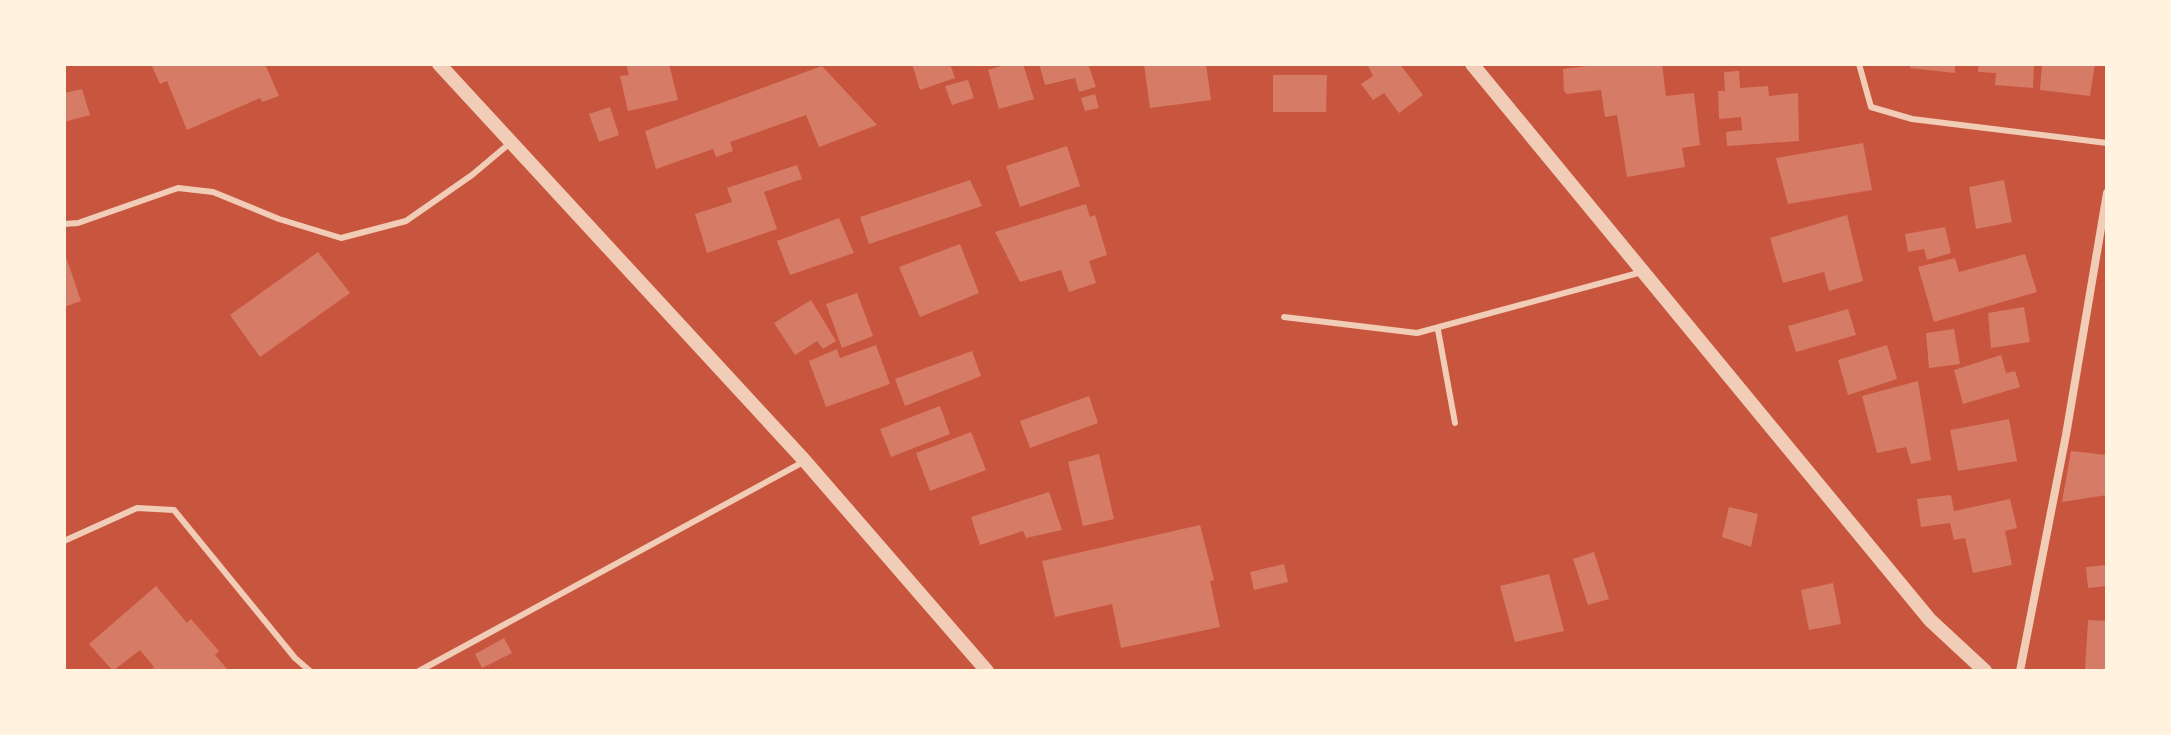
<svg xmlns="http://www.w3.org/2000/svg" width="2171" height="735" font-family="Jost,sans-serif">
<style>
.building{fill:#d67c66}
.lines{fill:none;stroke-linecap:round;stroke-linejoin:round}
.service{stroke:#f1ccb7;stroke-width:6}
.minor{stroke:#f1ccb7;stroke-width:8}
.tertiary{stroke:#f1ccb7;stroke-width:14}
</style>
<rect width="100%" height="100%" fill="#c8553d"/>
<path class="building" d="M151,64H265L279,96L262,102L260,98L187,130L167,81L160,84Z
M626,64H669L678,100L628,111L620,76L629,75Z
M912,64H950L955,78L920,90Z
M1008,64H1023L1034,99L999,109L988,70Z
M1039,64H1088L1096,87L1079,92L1075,78L1045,85Z
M1144,64H1206L1211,100L1150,108Z
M1400,64L1423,95L1399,113L1384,93L1373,100L1361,84L1373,76L1367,64Z
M1603,64H1662L1666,96L1694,93L1700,145L1682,148L1685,167L1627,177L1617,115L1605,117L1601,90L1567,94L1564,91L1563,69Z
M1911,64H1955V73L1910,68Z
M1979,64H2034L2033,88L1995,85L1996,73L1978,72Z
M2042,64H2095L2090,96L2040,90Z
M822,66L877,125L819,147L806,115L730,142L733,151L716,157L713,149L656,169L645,131Z
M1739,71L1740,88L1768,86L1769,96L1798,93L1799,141L1727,146L1726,132L1742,130L1741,117L1719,119L1718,91H1725L1724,72Z
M1273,75H1327L1326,112H1273Z
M968,80L974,98L952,105L945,86Z
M82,89L90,115L64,122V93Z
M1095,94L1099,108L1085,111L1081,98Z
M610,107L619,135L599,142L589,114Z
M1863,143L1872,190L1788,204L1776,158Z
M1067,146L1080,186L1020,207L1006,166Z
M797,165L802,179L764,192L777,229L707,253L695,214L732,202L727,188Z
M970,180L982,206L869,244L860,217Z
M2004,180L2012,222L1976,229L1969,187Z
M1086,204L1090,217L1095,215L1107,255L1089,261L1096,283L1069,292L1061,270L1020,282L995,232Z
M1847,215L1863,281L1829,291L1824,272L1783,283L1770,238Z
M839,218L854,253L790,275L777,241Z
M1945,227L1951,253L1927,260L1924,249L1908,252L1905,234Z
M960,244L979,293L920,317L899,267Z
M64,251L81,301L64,307Z
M318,252L350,293L260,357L230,315Z
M2025,254L2037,292L1934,322L1918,267L1955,258L1959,272Z
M857,293L873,336L842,348L826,304Z
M811,300L836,341L823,349L817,341L795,355L774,323Z
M2024,307L2030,342L1991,348L1988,313Z
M1848,309L1856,335L1796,352L1788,326Z
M1954,329L1960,364L1929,368L1926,333Z
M876,345L890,384L826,407L809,361L837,349L840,358Z
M1887,345L1897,379L1848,395L1838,360Z
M972,351L981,376L905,406L895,379Z
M2001,355L2006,373L2015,371L2020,387L1963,404L1954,370Z
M1918,381L1931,460L1911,464L1906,447L1877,453L1862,396Z
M1089,396L1098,423L1030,448L1020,421Z
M940,406L950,434L891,457L880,429Z
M2009,419L2017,461L1958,471L1950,430Z
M971,432L986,470L930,491L916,453Z
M2071,451L2107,455V495L2062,502Z
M1099,454L1114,519L1083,526L1068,462Z
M1049,492L1062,530L1026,538L1023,531L980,545L971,517Z
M1951,495L1954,511L2010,499L2017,528L2005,531L2012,565L1973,573L1965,538L1954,540L1950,523L1921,527L1917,499Z
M1729,507L1758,514L1751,547L1722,537Z
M1200,525L1214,580L1210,581L1220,627L1121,648L1112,604L1055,617L1042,561Z
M1594,552L1609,599L1588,605L1573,559Z
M1284,564L1288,582L1254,590L1250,572Z
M2107,565V586L2088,588L2086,567Z
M1549,574L1564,631L1515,642L1500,586Z
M1833,583L1841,624L1809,630L1801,590Z
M156,586L187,623L191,619L219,651L215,655L229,671H150L154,667L140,650L113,671L89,644Z
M2088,620L2107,621V671H2085Z
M504,638L512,653L482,668L475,654Z"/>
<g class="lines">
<path class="service" d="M1859,64L1871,107L1912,119L2107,143
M64,224L78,223L178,188L213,192L279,219L341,238L406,221L472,175L510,143
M1284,317L1417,333L1642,272
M1438,330L1455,423
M64,541L137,508L174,510L295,658L310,671
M419,671L805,461"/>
<path class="minor" d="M2020,671L2066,435L2107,193"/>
<path class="tertiary" d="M439,64L805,461L987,671
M1472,64L1930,620L1985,671"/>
</g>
<rect width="2171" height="735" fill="none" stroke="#fff3e0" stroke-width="132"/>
</svg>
